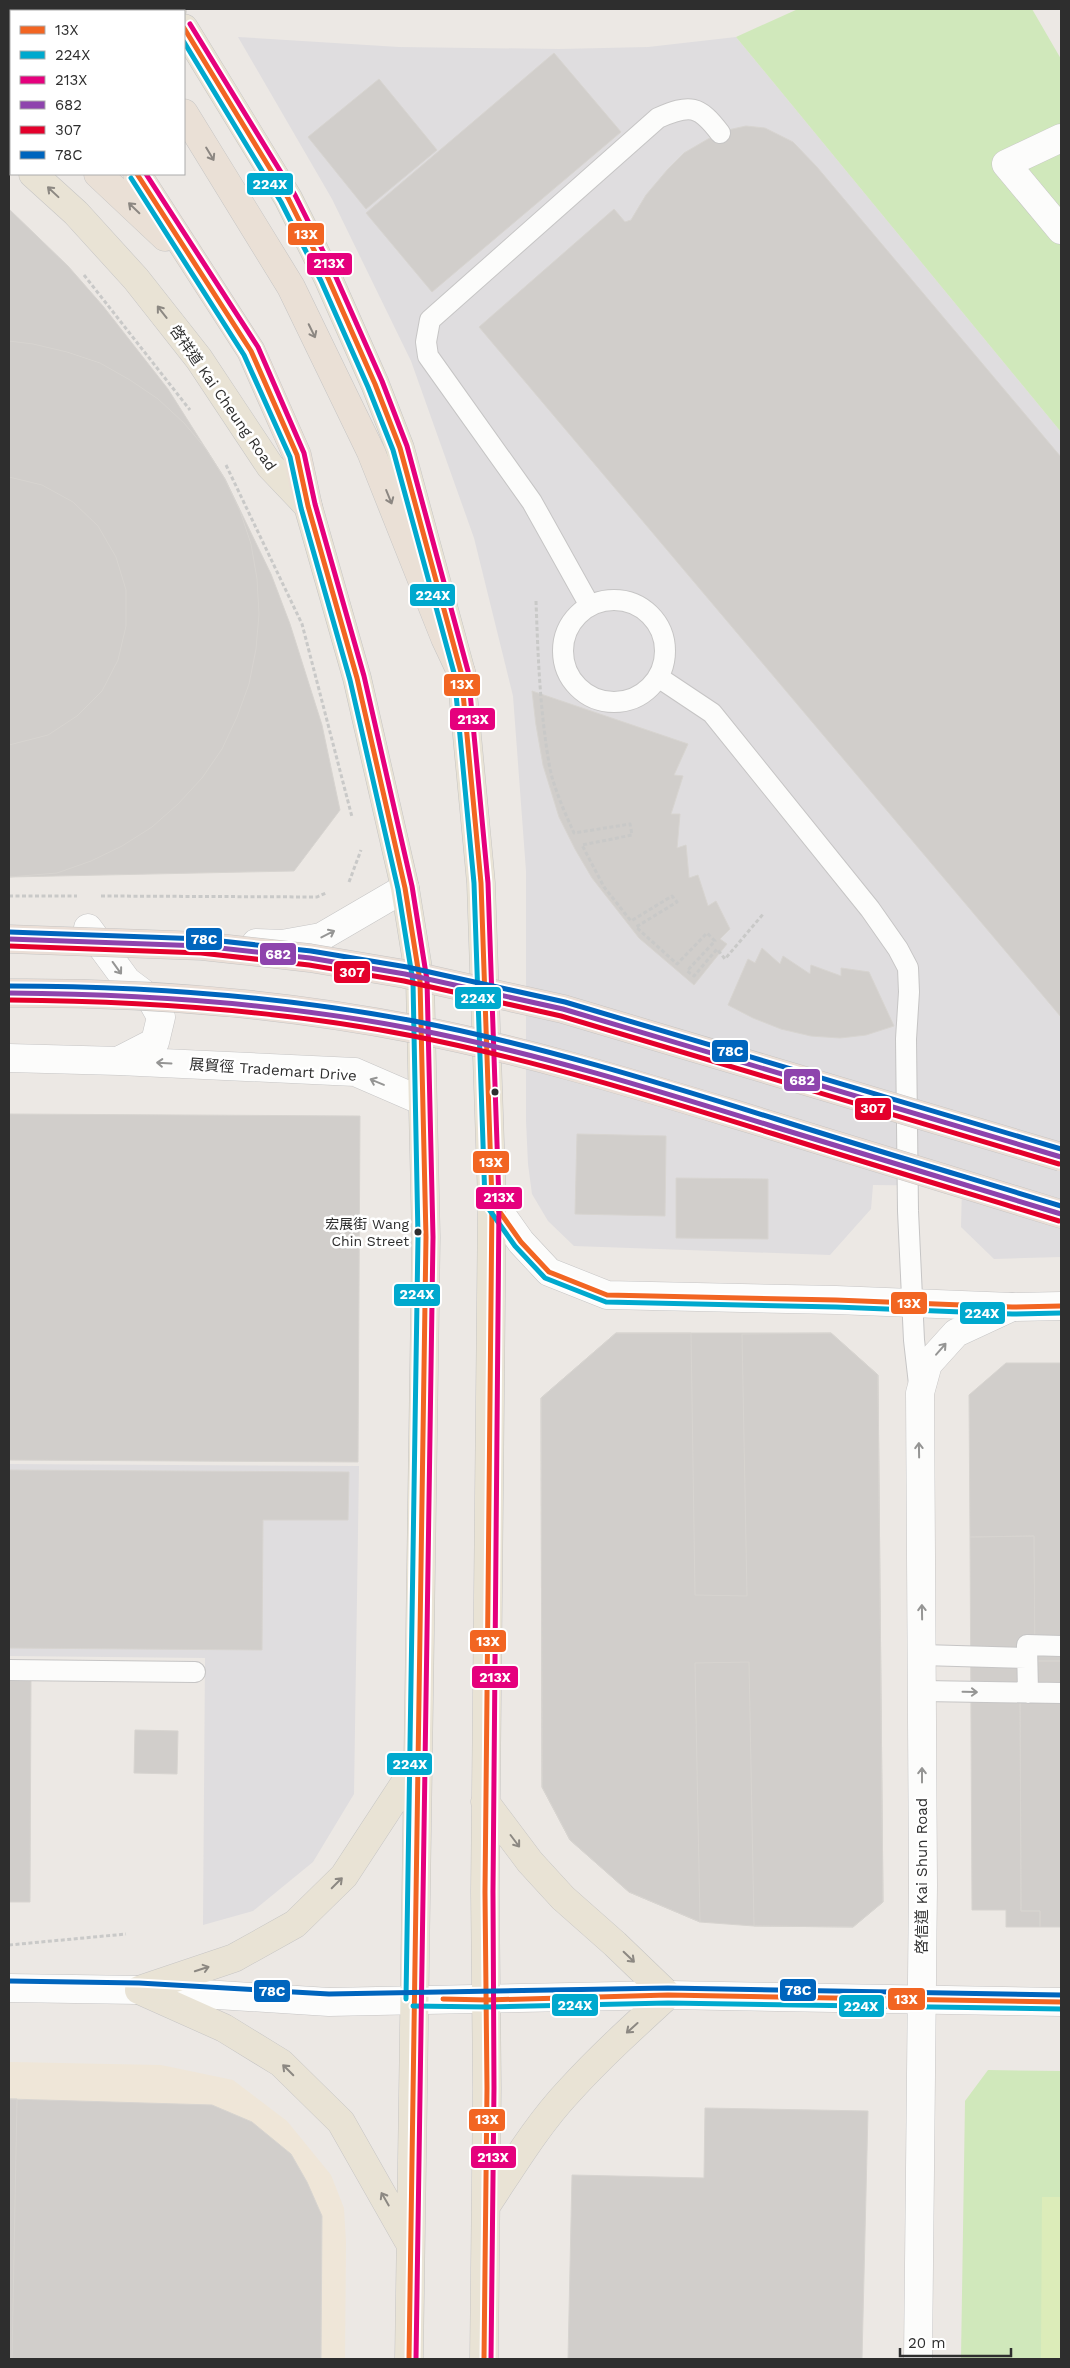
<svg xmlns="http://www.w3.org/2000/svg" width="1070" height="2368" font-family="'Work Sans','Noto Sans TC',sans-serif">
<style>
.industrial{fill:#dfdddf}
.education{fill:#efe6d8}
.green{fill:#d0e8bb}
.pitch{fill:#dcecb9}
.building{fill:#d1cecb;stroke:#d7d4d0}
.lines{fill:none;stroke-linecap:round;stroke-linejoin:round}
.service-casing{stroke:#c6c5c5;stroke-width:22}
.pedestrian-casing{stroke:#c6c5c5;stroke-width:29}
.minor-casing{stroke:#c6c5c5;stroke-width:29}
.tertiary-casing{stroke:#c6c5c5;stroke-width:29}
.secondary-casing{stroke:#c6c5c5;stroke-width:29}
.primary-casing{stroke:#c6c5c4;stroke-width:29}
.trunk-casing{stroke:#c6c5c4;stroke-width:29}
.path{stroke:#c9c9c8;stroke-width:3;stroke-dasharray:4 2.5;stroke-linecap:butt}
.service{stroke:#fcfcfb;stroke-width:20}
.pedestrian{stroke:#fcfcfb;stroke-width:28}
.minor{stroke:#fcfcfb;stroke-width:28}
.tertiary{stroke:#fcfcfb;stroke-width:28}
.secondary{stroke:#fcfcfb;stroke-width:28}
.primary{stroke:#e9e3d5;stroke-width:28}
.trunk{stroke:#eae0d6;stroke-width:28}
.motorway-bridge-casing{stroke:#c6c5c4;stroke-width:29;stroke-linecap:butt}
.motorway-bridge{stroke:#eaded6;stroke-width:28}
.bus-1-casing{stroke:#fff;stroke-width:9}
.bus-2-casing{stroke:#fff;stroke-width:9}
.bus-3-casing{stroke:#fff;stroke-width:9}
.bus-4-casing{stroke:#fff;stroke-width:9}
.bus-5-casing{stroke:#fff;stroke-width:9}
.bus-6-casing{stroke:#fff;stroke-width:9}
.bus-1{stroke:#f26522;stroke-width:5}
.bus-2{stroke:#00a9ce;stroke-width:5}
.bus-3{stroke:#e5007d;stroke-width:5}
.bus-4{stroke:#8e44ad;stroke-width:5}
.bus-5{stroke:#e4002b;stroke-width:5}
.bus-6{stroke:#0065bd;stroke-width:5}
.oneway{stroke:#8c8782}
.oneway2{stroke:#8c8882}
.oneway3{stroke:#959594}
.bus-dot{fill:#2e2e2e;stroke:#fff;stroke-width:2}
.labels{text-anchor:middle;stroke-width:5;stroke-linejoin:round;paint-order:stroke}
.bus-label{font-size:14px;fill:#2e2e2e;stroke:#fff;text-anchor:end}
.street-label{font-size:15px;fill:#2e2e2e;stroke:#fff}
.line-badge{stroke:#fff;stroke-width:2}
.badge-label{font-size:14px;text-anchor:middle;font-weight:bold;fill:#fff}
</style>
<rect width="100%" height="100%" fill="#ece8e4"/>
<path class="industrial" d="M238,37L399,47L559,49L648,47L736,37L1061,432V1257L994,1259L961,1227L962,1186L873,1185L871,1209L830,1255L574,1246L548,1221L532,1194L528,1164L526,1121V871L513,696L474,538L411,361L332,199Z
M9,1464L359,1466L354,1794L313,1862L253,1911L203,1925L205,1658L9,1656Z"/>
<path class="education" d="M9,2062L161,2065L233,2080L287,2121L331,2175L344,2208L346,2242L345,2359H9Z"/>
<path class="green" d="M798,9H1032L1061,59V432L736,37Z
M988,2070L1061,2071V2359H961L965,2101Z"/>
<path class="pitch" d="M1042,2197H1061V2359H1041Z"/>
<path class="building" d="M554,53L621,132L432,292L366,213Z
M379,79L437,150L366,209L308,137Z
M746,126L765,128L793,142L817,167L1061,457V1017L479,327L614,209L625,222L631,220L646,195L668,169L684,153L708,139L728,130Z
M9,209L68,266L103,306L168,389L225,479L271,574L290,624L322,725L340,810L294,871L9,877Z
M9,341L33,344L67,352L100,363L130,380L158,399L184,423L206,449L225,479L240,511L251,544L257,579L259,614L256,649L249,684L237,717L222,749L202,778L178,804L152,827L122,846L91,861L57,873L9,877V745L48,735L77,716L102,691L118,660L126,626V590L116,557L98,526L73,502L42,485L9,477Z
M532,691L688,744L674,775L683,776L671,814H680L677,848L686,845L689,878L698,875L708,906L716,901L730,929L720,939L727,944L694,985L639,938L592,878L575,849L559,817L543,765L536,725Z
M762,948L780,964L783,956L810,974L811,965L841,976V968L869,972L894,1026L866,1035L840,1038L811,1036L781,1029L753,1018L728,1005L748,959L755,963Z
M9,1114L360,1116L358,1462L9,1460Z
M577,1134L666,1136L665,1216L575,1214Z
M676,1178L768,1179V1239L676,1238Z
M616,1333H831L878,1375L883,1902L853,1927L754,1926L700,1922L629,1892L570,1840L542,1787L541,1398Z
M616,1333H691L695,1595L747,1596L742,1334L831,1333L878,1375L883,1902L853,1927L754,1926L749,1662L695,1663L700,1922L629,1892L570,1840L542,1787L541,1398Z
M1006,1363H1061V1661H1035L1034,1536L970,1537L969,1395Z
M9,1470L349,1472L348,1520H263L262,1650L9,1648Z
M1034,1536L1035,1679H1020L1021,1911H1040V1927H1006V1910H972L970,1537Z
M1035,1661H1061V1927H1040V1911H1021L1020,1679Z
M9,1676H31L30,1902H9Z
M135,1730L178,1731L177,1774L134,1773Z
M9,2099L212,2105L252,2122L291,2154L307,2182L322,2216L321,2359H9Z
M9,2099H17L12,2359H9Z
M705,2108L868,2111L862,2359H568L572,2175L704,2178Z"/>
<g class="lines">
<g class="service-casing">
<path id="service" d="M563 651a51 51 0 1 1 102 0a51 51 0 1 1-102 0Z
M590,606L532,502L428,356L426,342L430,320L658,118C690,104 699,105 720,133
M658,677L712,713L870,909L898,949L908,968L909,992L906,1039L908,1211L914,1340L919,1384
M922,1655L1027,1658
M9,1670L195,1672
M922,1691L1061,1693
M1028,1693L1027,1645L1061,1646"/>
</g>
<g class="pedestrian-casing">
<path id="pedestrian" d="M1061,138L1006,164L1061,230"/>
</g>
<g class="minor-casing">
<path id="minor" d="M88,928L127,981L151,999L161,1017L155,1042L120,1060
M256,943L282,944L321,937L405,888
M9,1058L119,1061L355,1072L422,1101
M918,2359L923,1885L920,1393L928,1364L956,1333L1012,1307"/>
</g>
<g class="tertiary-casing">
<path id="tertiary" d="M492,1201L521,1242L549,1272L607,1295L836,1300L1012,1307L1061,1306"/>
</g>
<g class="secondary-casing">
<path id="secondary" d="M9,1988L139,1990L329,2002L668,1995L1061,2002"/>
</g>
<g class="primary-casing">
<path id="primary" d="M171,9L172,11
M184,28L288,198L328,278L375,384L400,448L461,672L481,883L492,1201L485,1892L487,2088L484,2359
M9,151L11,153
M33,174L76,213L136,279L199,359L270,466L308,506L357,678L405,888L420,981L426,1237L409,2359
M485,1802L530,1862L563,1898L615,1944L668,1995C634,2026 600,2057 569,2091C537,2125 512,2167 486,2206
M139,1990L224,2028L281,2063L341,2122L408,2240
M139,1990L234,1958L295,1924L344,1876L416,1766"/>
</g>
<g class="trunk-casing">
<path id="trunk" d="M100,9L102,11
M9,10L11,13
M9,91L11,93
M184,113L291,287L371,452L445,638L461,672
M98,174L165,237
M137,174L251,351L297,455L308,506"/>
</g>
<path class="path" d="M84,275L190,410
M226,465L302,624L352,817
M536,601C538,657 540,713 550,769C555,791 565,813 574,833L630,824L632,835L582,845L604,887L631,921L672,896L677,902L636,927L677,964L707,933L715,941L687,971L694,976L717,949L725,959L764,913
M349,882L361,850
M9,896H77
M101,896L317,897L326,893
M9,1945L126,1934"/>
<use href="#service" class="service"/>
<use href="#pedestrian" class="pedestrian"/>
<use href="#minor" class="minor"/>
<use href="#tertiary" class="tertiary"/>
<use href="#secondary" class="secondary"/>
<use href="#primary" class="primary"/>
<use href="#trunk" class="trunk"/>
<g class="motorway-bridge-casing">
<path id="motorway-bridge" d="M9,939L202,946L310,958L405,974L563,1009L1061,1157
M9,993C145,992 280,1003 414,1029C522,1050 628,1082 734,1114C843,1148 952,1181 1061,1214"/>
</g>
<use href="#motorway-bridge" class="motorway-bridge"/>
<g class="bus-1-casing">
<path id="bus-1" d="M184,28L288,198L328,278L375,384L400,448L461,672L481,883L492,1201L485,1892L487,2088L484,2359
M137,174L251,351L297,455L308,506L357,678L405,888L420,981L426,1237L409,2359
M492,1201L521,1242L549,1272L607,1295L836,1300L1012,1307L1061,1306
M443,1999L487,2000L668,1995L1061,2002"/>
</g>
<g class="bus-2-casing">
<path id="bus-2" d="M184,42L281,202L321,281L368,387L393,450L454,673L474,883L485,1201
M131,178L244,355L290,457L301,508L350,680L398,889L413,982L418,1237L406,1999
M486,1205L515,1246L545,1278L606,1302L836,1307L1012,1314L1061,1313
M413,2006L487,2007L668,2003L1061,2009"/>
</g>
<g class="bus-3-casing">
<path id="bus-3" d="M190,24L295,195L335,275L382,381L407,446L468,671L488,883L499,1201L493,1892L494,2088L491,2359
M146,174L258,347L304,453L315,504L364,676L412,886L427,980L433,1237L416,2359"/>
</g>
<g class="bus-4-casing">
<path id="bus-4" d="M9,939L202,946L310,958L405,974L563,1009L1061,1157
M9,993C145,994 280,1003 414,1029C537,1053 656,1090 775,1127C870,1156 966,1185 1061,1214"/>
</g>
<g class="bus-5-casing">
<path id="bus-5" d="M9,946L201,953L309,965L404,981L561,1016L1059,1164
M9,1000C145,1001 280,1010 413,1036C535,1060 655,1097 774,1134C869,1164 964,1192 1059,1221"/>
</g>
<g class="bus-6-casing">
<path id="bus-6" d="M9,932L203,939L311,951L407,967L565,1002L1061,1149
M9,986C145,986 280,996 414,1021C537,1045 657,1082 776,1119C871,1149 966,1177 1061,1206
M9,1981L139,1983L329,1994L668,1988L1061,1995"/>
</g>
<use href="#bus-1" class="bus-1"/>
<use href="#bus-2" class="bus-2"/>
<use href="#bus-3" class="bus-3"/>
<use href="#bus-4" class="bus-4"/>
<use href="#bus-5" class="bus-5"/>
<use href="#bus-6" class="bus-6"/>
</g>
<defs><path id="oneway-shaft" d="M-6 0H5M1.5-3L5.5 0L1.5 3" fill="none" stroke-width="1.6" stroke-linecap="round" stroke-linejoin="round" transform="scale(1.25)"/></defs>
<g class="oneway">
<use href="#oneway-shaft" transform="translate(210 154) rotate(59)"/>
<use href="#oneway-shaft" transform="translate(134 208) rotate(-136)"/>
<use href="#oneway-shaft" transform="translate(312 331) rotate(64)"/>
<use href="#oneway-shaft" transform="translate(389 497) rotate(68)"/>
</g>
<g class="oneway2">
<use href="#oneway-shaft" transform="translate(53 192) rotate(-137)"/>
<use href="#oneway-shaft" transform="translate(162 312) rotate(-128)"/>
<use href="#oneway-shaft" transform="translate(515 1841) rotate(53)"/>
<use href="#oneway-shaft" transform="translate(337 1883) rotate(-45)"/>
<use href="#oneway-shaft" transform="translate(629 1957) rotate(44)"/>
<use href="#oneway-shaft" transform="translate(202 1969) rotate(-18)"/>
<use href="#oneway-shaft" transform="translate(632 2028) rotate(138)"/>
<use href="#oneway-shaft" transform="translate(288 2070) rotate(-135)"/>
<use href="#oneway-shaft" transform="translate(385 2199) rotate(-120)"/>
</g>
<g class="oneway3">
<use href="#oneway-shaft" transform="translate(328 934) rotate(-27)"/>
<use href="#oneway-shaft" transform="translate(117 968) rotate(54)"/>
<use href="#oneway-shaft" transform="translate(164 1063) rotate(-177)"/>
<use href="#oneway-shaft" transform="translate(377 1082) rotate(-157)"/>
<use href="#oneway-shaft" transform="translate(941 1349) rotate(-49)"/>
<use href="#oneway-shaft" transform="translate(919 1450) rotate(-91)"/>
<use href="#oneway-shaft" transform="translate(922 1612) rotate(-91)"/>
<use href="#oneway-shaft" transform="translate(970 1692) rotate(1)"/>
<use href="#oneway-shaft" transform="translate(922 1775) rotate(-90)"/>
</g>
<g class="bus-dot">
<circle cx="495" cy="1092" r="4.5"/>
<circle cx="418" cy="1232" r="4.5"/>
</g>
<g class="labels">
<g class="bus-label">
<text x="409" y="1229">宏展街 Wang<tspan x="409" dy="17">Chin Street</tspan></text>
</g>
<g class="street-label">
<text transform="translate(223 398) rotate(55)" y="5">啓祥道 Kai Cheung Road</text>
<text transform="translate(273 1070) rotate(4)" y="5">展貿徑 Trademart Drive</text>
<text transform="translate(922 1876) rotate(-90)" y="5">啓信道 Kai Shun Road</text>
</g>
</g>
<g class="line-badge">
<rect x="246" y="172" width="48" height="24" rx="5" fill="#00a9ce"/>
<rect x="287" y="222" width="38" height="24" rx="5" fill="#f26522"/>
<rect x="306" y="252" width="47" height="24" rx="5" fill="#e5007d"/>
<rect x="409" y="583" width="47" height="24" rx="5" fill="#00a9ce"/>
<rect x="443" y="673" width="38" height="24" rx="5" fill="#f26522"/>
<rect x="449" y="707" width="47" height="24" rx="5" fill="#e5007d"/>
<rect x="185" y="927" width="38" height="24" rx="5" fill="#0065bd"/>
<rect x="259" y="942" width="38" height="24" rx="5" fill="#8e44ad"/>
<rect x="333" y="960" width="38" height="24" rx="5" fill="#e4002b"/>
<rect x="454" y="986" width="48" height="24" rx="5" fill="#00a9ce"/>
<rect x="711" y="1039" width="38" height="24" rx="5" fill="#0065bd"/>
<rect x="783" y="1068" width="38" height="24" rx="5" fill="#8e44ad"/>
<rect x="854" y="1097" width="38" height="24" rx="5" fill="#e4002b"/>
<rect x="472" y="1150" width="38" height="24" rx="5" fill="#f26522"/>
<rect x="475" y="1186" width="48" height="24" rx="5" fill="#e5007d"/>
<rect x="393" y="1283" width="48" height="24" rx="5" fill="#00a9ce"/>
<rect x="890" y="1291" width="38" height="24" rx="5" fill="#f26522"/>
<rect x="959" y="1301" width="47" height="24" rx="5" fill="#00a9ce"/>
<rect x="469" y="1629" width="38" height="24" rx="5" fill="#f26522"/>
<rect x="471" y="1665" width="48" height="24" rx="5" fill="#e5007d"/>
<rect x="386" y="1752" width="47" height="24" rx="5" fill="#00a9ce"/>
<rect x="779" y="1978" width="38" height="24" rx="5" fill="#0065bd"/>
<rect x="253" y="1979" width="38" height="24" rx="5" fill="#0065bd"/>
<rect x="887" y="1987" width="39" height="24" rx="5" fill="#f26522"/>
<rect x="551" y="1993" width="48" height="24" rx="5" fill="#00a9ce"/>
<rect x="838" y="1994" width="47" height="24" rx="5" fill="#00a9ce"/>
<rect x="468" y="2108" width="38" height="24" rx="5" fill="#f26522"/>
<rect x="470" y="2145" width="47" height="24" rx="5" fill="#e5007d"/>
</g>
<g class="badge-label">
<text x="270" y="189">224X</text>
<text x="306" y="239">13X</text>
<text x="329" y="268">213X</text>
<text x="433" y="600">224X</text>
<text x="462" y="689">13X</text>
<text x="473" y="724">213X</text>
<text x="204" y="944">78C</text>
<text x="278" y="959">682</text>
<text x="352" y="977">307</text>
<text x="478" y="1003">224X</text>
<text x="730" y="1056">78C</text>
<text x="802" y="1085">682</text>
<text x="873" y="1113">307</text>
<text x="491" y="1167">13X</text>
<text x="499" y="1202">213X</text>
<text x="417" y="1299">224X</text>
<text x="909" y="1308">13X</text>
<text x="982" y="1318">224X</text>
<text x="488" y="1646">13X</text>
<text x="495" y="1682">213X</text>
<text x="410" y="1769">224X</text>
<text x="798" y="1995">78C</text>
<text x="272" y="1996">78C</text>
<text x="906" y="2004">13X</text>
<text x="575" y="2010">224X</text>
<text x="861" y="2011">224X</text>
<text x="487" y="2124">13X</text>
<text x="493" y="2162">213X</text>
</g>
<rect width="1070" height="2368" fill="none" stroke="#2e2e2e" stroke-width="20"/>
<rect x="10" y="10" width="175" height="165" fill="#ffffff" stroke="#ababab"/>
<rect x="20" y="26" width="25" height="8" fill="#f26522" stroke="#ababab"/>
<text x="55" y="35" font-size="15" fill="#2e2e2e">13X</text>
<rect x="20" y="51" width="25" height="8" fill="#00a9ce" stroke="#ababab"/>
<text x="55" y="60" font-size="15" fill="#2e2e2e">224X</text>
<rect x="20" y="76" width="25" height="8" fill="#e5007d" stroke="#ababab"/>
<text x="55" y="85" font-size="15" fill="#2e2e2e">213X</text>
<rect x="20" y="101" width="25" height="8" fill="#8e44ad" stroke="#ababab"/>
<text x="55" y="110" font-size="15" fill="#2e2e2e">682</text>
<rect x="20" y="126" width="25" height="8" fill="#e4002b" stroke="#ababab"/>
<text x="55" y="135" font-size="15" fill="#2e2e2e">307</text>
<rect x="20" y="151" width="25" height="8" fill="#0065bd" stroke="#ababab"/>
<text x="55" y="160" font-size="15" fill="#2e2e2e">78C</text>
<path d="M900 2348v8h111v-8" fill="none" stroke="#2e2e2e" stroke-width="2.5"/>
<text x="908" y="2348" font-size="15" fill="#2e2e2e" stroke="#ffffff" stroke-width="4" paint-order="stroke">20 m</text>
</svg>
